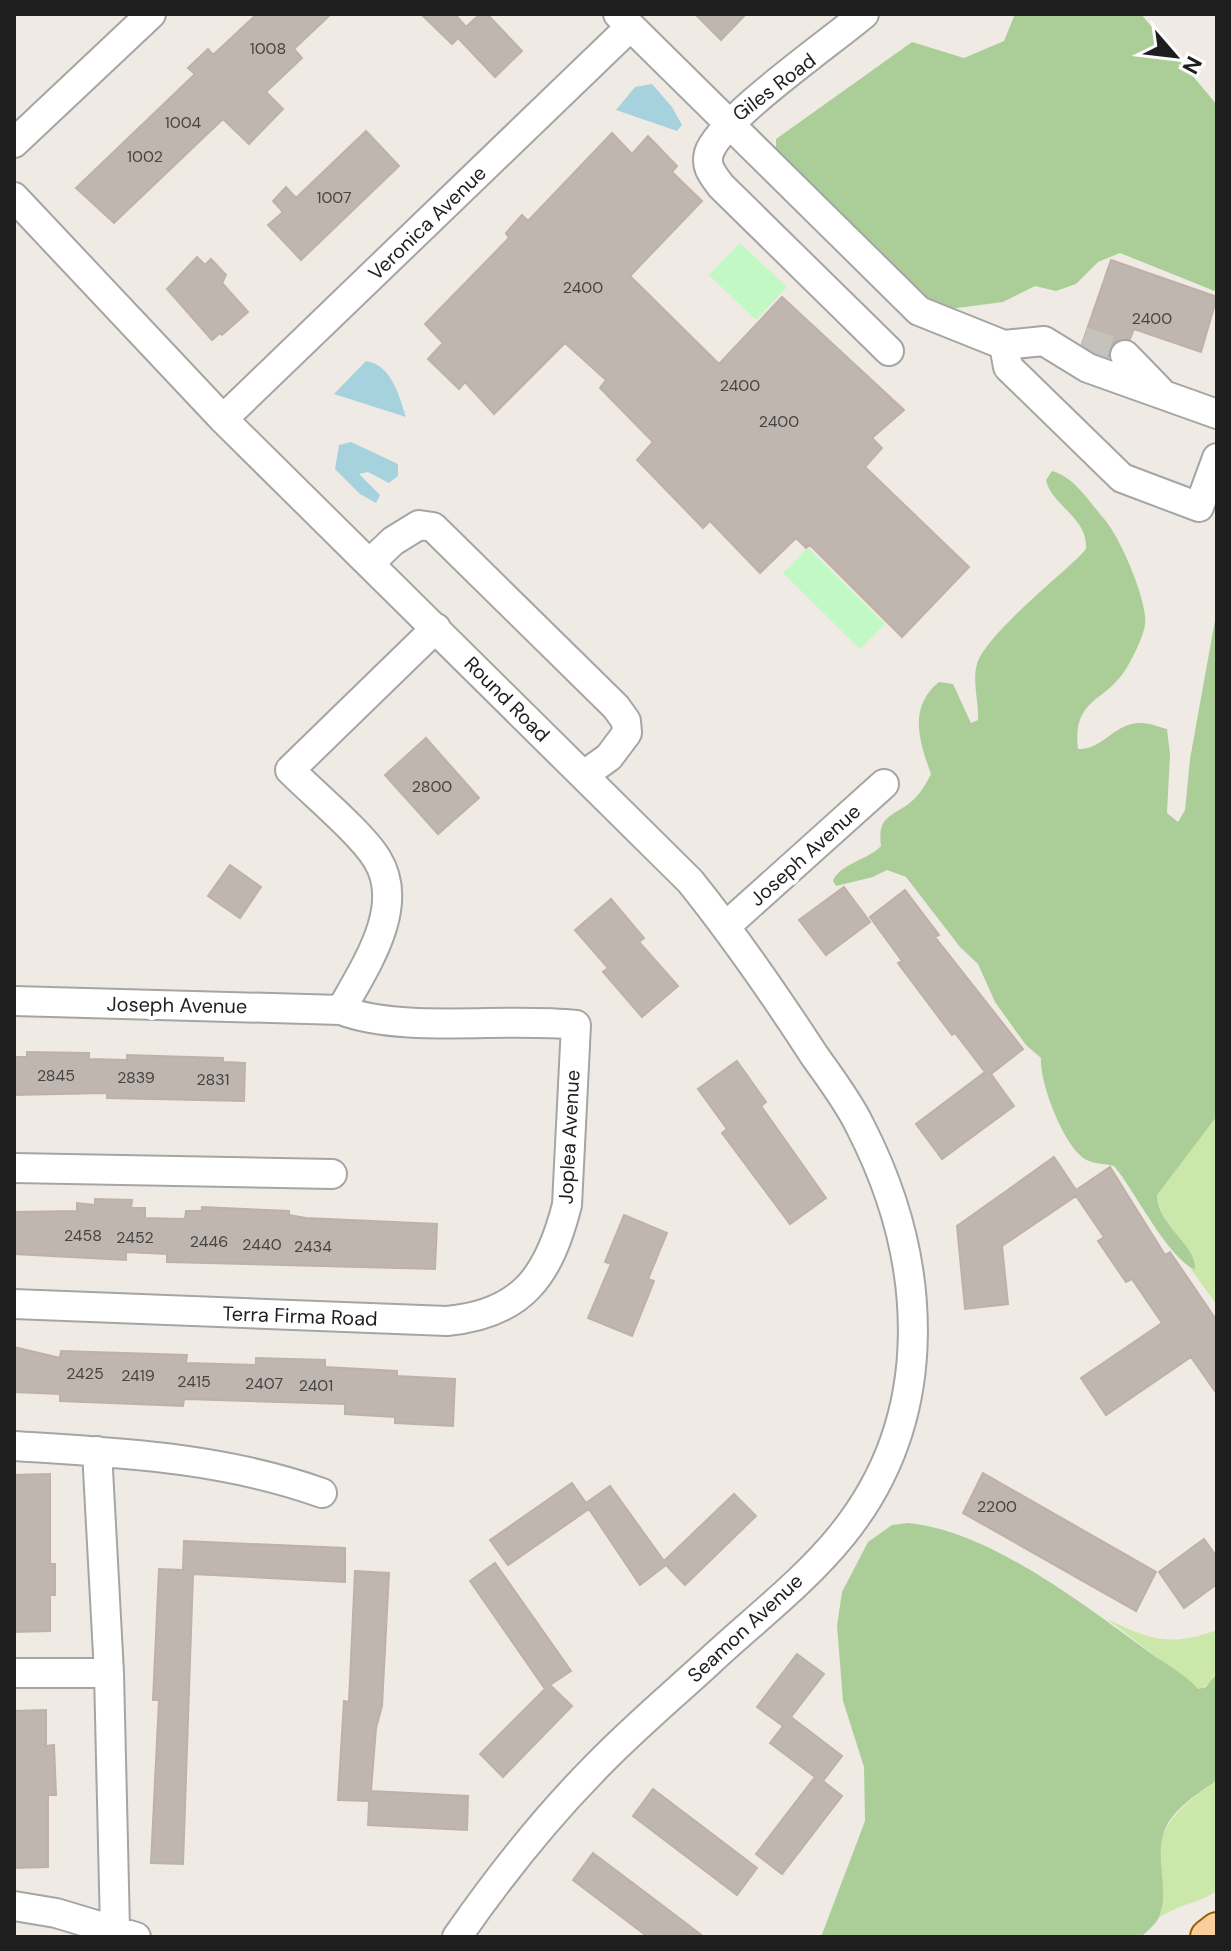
<svg xmlns="http://www.w3.org/2000/svg" width="1231" height="1951" font-family="'DM Sans',sans-serif">
<style>
.grass{fill:#cbe8aa}
.forest{fill:#abce99}
.park{fill:#c1f8c3}
.water{fill:#a5d2dc}
.building{fill:#bfb6b0;stroke:#c0b1a7;stroke-width:2}
.lines{fill:none;stroke-linecap:round;stroke-linejoin:round}
.minor-tunnel{stroke:#c5c2bc;stroke-width:28;stroke-dasharray:28 14;stroke-linecap:butt}
.minor-casing{stroke:#a5a5a5;stroke-width:32}
.major-casing{stroke:#955e02;stroke-width:38}
.minor{stroke:#fff;stroke-width:28}
.major{stroke:#face9d;stroke-width:34}
.labels{text-anchor:middle;stroke-width:8;stroke-linejoin:round;paint-order:stroke}
.number-label{font-size:16px;fill:#464442}
.street-label{font-size:20px;fill:#1e1e1e;stroke:#fff}
</style>
<rect width="100%" height="100%" fill="#efebe4"/>
<path class="grass" d="M1217,1116V1305L1190,1268L1194,1270C1199,1248 1157,1224 1157,1194Z
M1107,1619C1151,1640 1170,1647 1217,1630C1217,1650 1223,1683 1198,1689Z
M1217,1780V1891C1198,1904 1177,1904 1158,1919C1161,1898 1161,1883 1159,1863C1155,1823 1189,1801 1217,1780Z"/>
<path class="forest" d="M1015,14H1141L1217,105V292L1120,253L1098,262L1076,284L1056,291L1035,286L1003,302L949,309L918,293L776,152V139L912,42L964,58L1004,41Z
M1052,471C1075,477 1090,503 1105,520C1120,537 1148,602 1145,624C1144,636 1132,659 1126,669C1105,703 1072,698 1078,749C1103,750 1115,722 1141,723C1150,723 1159,727 1167,729L1170,754L1167,813L1178,822L1185,810L1190,759L1217,609V1116L1157,1195C1157,1225 1198,1246 1195,1270C1167,1257 1135,1191 1114,1166C1106,1164 1096,1164 1089,1161C1065,1152 1039,1081 1041,1058L1026,1045L995,1002L978,964L960,947L906,877L887,870L873,877L836,886L833,881C839,864 868,860 881,846C877,814 892,818 912,801C920,794 926,784 931,774C919,741 908,707 939,682L953,684L971,723L978,720C979,703 972,681 977,664C987,630 1085,557 1086,548C1088,518 1051,505 1046,480Z
M907,1523C987,1529 1084,1605 1149,1652C1165,1664 1184,1673 1198,1689L1206,1687L1217,1673V1780C1198,1794 1172,1809 1164,1832C1154,1860 1171,1892 1158,1919C1155,1925 1146,1932 1141,1937H821L865,1821L864,1767L843,1701L837,1626L842,1592L868,1542L892,1525Z"/>
<path class="park" d="M740,243L787,287L756,320L709,275Z
M808,548L885,624L860,649L783,573Z"/>
<path class="water" d="M652,84L672,107L682,125L677,131L616,110L635,87Z
M366,361C392,365 399,396 406,417L334,394Z
M351,442L398,464V476L389,483L368,472L359,474L380,495L376,503L360,494L335,469L339,445Z"/>
<path class="building" d="M257,14H331L294,49L302,58L266,92L283,109L249,144L223,119L114,223L76,188L195,74L188,68L208,49L213,55Z
M421,14H455L466,27L480,14H487L522,51L495,77L458,38L452,44Z
M695,14H746L721,40Z
M366,131L399,166L301,260L268,225L283,212L273,201L286,187L296,198Z
M612,133L632,154L648,136L677,166L672,172L702,201L630,276L719,364L782,297L904,410L872,438L882,448L865,467L969,567L902,637L810,545L806,548L796,538L760,573L710,521L703,528L637,460L653,442L600,388L606,380L565,343L494,414L465,382L459,389L428,359L443,343L425,324L509,238L506,233L522,215L528,221Z
M197,257L205,265L211,259L226,275L222,283L248,312L222,335L220,333L212,340L167,289Z
M1111,260L1217,297L1201,352L1134,329L1130,339L1113,343L1108,357L1082,344Z
M426,738L479,798L438,834L385,775Z
M230,865L261,887L240,918L208,896Z
M844,887L870,922L826,955L799,920Z
M905,890L939,935L935,937L1023,1049L991,1074L1014,1106L942,1159L916,1124L985,1072L955,1033L952,1035L898,963L902,961L870,917Z
M611,899L644,938L639,942L678,986L642,1017L603,972L608,968L575,930Z
M27,1052L89,1053V1059L127,1060V1055L223,1058V1062L245,1063L244,1101L107,1098V1093L14,1095V1057H27Z
M737,1061L766,1102L761,1106L826,1198L790,1224L722,1133L727,1129L698,1089Z
M1054,1157L1076,1190L1110,1167L1165,1255L1170,1252L1217,1321V1394L1191,1357L1106,1415L1081,1378L1162,1323L1132,1279L1126,1282L1098,1241L1104,1237L1076,1196L1002,1246L1008,1304L965,1309L957,1226Z
M95,1199L132,1200L131,1208H145V1218L185,1219L186,1211H202V1207L289,1211V1215L306,1218L437,1224L435,1269L167,1262V1254L126,1252V1260L14,1254V1212L77,1211V1203L95,1205Z
M624,1215L667,1233L648,1279L654,1281L632,1336L588,1318L611,1264L605,1262Z
M14,1347L60,1358L61,1351L187,1355L186,1363L256,1365V1358L325,1360V1367L397,1371V1376L455,1379L453,1426L395,1423V1417L345,1414V1404L184,1399L183,1406L60,1401V1394L14,1392Z
M983,1473L1156,1572L1136,1611L963,1513Z
M50,1474V1564H55V1595H50V1631L14,1632V1475Z
M572,1483L586,1503L610,1486L664,1561L734,1494L756,1516L685,1585L666,1565L640,1585L589,1509L508,1565L490,1540Z
M1204,1539L1217,1557V1584L1184,1608L1159,1572Z
M184,1541L345,1548V1582L193,1574L183,1864L151,1863L159,1700H153L159,1569L183,1570Z
M495,1563L571,1671L550,1685L572,1706L503,1777L480,1754L545,1689L470,1581Z
M355,1571L389,1573L382,1706L376,1728L371,1791L468,1796L467,1830L368,1825L369,1801L338,1800L344,1701L349,1702Z
M797,1654L824,1674L791,1717L842,1756L823,1781L842,1796L782,1874L756,1854L815,1777L770,1743L783,1726L757,1707Z
M46,1710V1746L54,1745L56,1795H48V1867L14,1868V1711Z
M653,1789L757,1868L737,1895L633,1816Z
M593,1853L658,1902L704,1937H648L573,1880Z"/>
<g class="lines">
<path class="minor-tunnel" d="M1083,341L1125,355"/>
<g class="minor-casing">
<path id="minor" d="M618,14L919,311L1004,345L1044,341L1088,368L1217,414
M864,14C831,42 719,120 709,153C705,167 713,175 721,186L889,351
M14,143L151,14
M14,197L223,419L690,881C735,937 775,995 814,1055C830,1078 848,1101 860,1126C928,1258 939,1415 842,1535C805,1581 754,1620 711,1660C671,1697 629,1732 592,1771C542,1822 498,1878 457,1937
M1004,345L1008,367L1122,478L1199,507L1217,458
M1125,355L1159,390
M223,419L630,27
M371,562L393,541L419,525L433,527L616,707L626,721L627,733L609,757L584,775
M726,926L884,784
M14,1001L341,1010C403,1034 505,1017 576,1025L567,1205C549,1275 523,1314 447,1321L14,1304
M341,1010C364,968 407,907 377,859C362,834 313,793 290,770L436,628
M14,1168L332,1174
M14,1446C120,1453 221,1457 322,1493
M97,1451L109,1673L115,1929
M14,1673H109
M14,1906L56,1913L136,1937"/>
</g>
<g class="major-casing">
<path id="major" d="M1208,1937L1217,1930"/>
</g>
<use href="#minor" class="minor"/>
<use href="#major" class="major"/>
</g>
<g class="labels">
<g class="number-label">
<text x="268" y="54">1008</text>
<text x="183" y="128">1004</text>
<text x="145" y="162">1002</text>
<text x="334" y="203">1007</text>
<text x="583" y="293">2400</text>
<text x="1152" y="324">2400</text>
<text x="740" y="391">2400</text>
<text x="779" y="427">2400</text>
<text x="432" y="792">2800</text>
<text x="56" y="1081">2845</text>
<text x="136" y="1083">2839</text>
<text x="213" y="1085">2831</text>
<text x="83" y="1241">2458</text>
<text x="135" y="1243">2452</text>
<text x="209" y="1247">2446</text>
<text x="262" y="1250">2440</text>
<text x="313" y="1252">2434</text>
<text x="85" y="1379">2425</text>
<text x="138" y="1381">2419</text>
<text x="194" y="1387">2415</text>
<text x="264" y="1389">2407</text>
<text x="316" y="1391">2401</text>
<text x="997" y="1512">2200</text>
</g>
<g class="street-label">
<text transform="translate(774 87) rotate(-37)" y="7">Giles Road</text>
<text transform="translate(427 223) rotate(-44)" y="7">Veronica Avenue</text>
<text transform="translate(507 699) rotate(45)" y="7">Round Road</text>
<text transform="translate(805 855) rotate(-42)" y="7">Joseph Avenue</text>
<text transform="translate(177 1005) rotate(1)" y="7">Joseph Avenue</text>
<text transform="translate(569 1137) rotate(-87)" y="7">Joplea Avenue</text>
<text transform="translate(300 1316) rotate(2)" y="7">Terra Firma Road</text>
<text transform="translate(745 1628) rotate(-43)" y="7">Seamon Avenue</text>
</g>
</g>
<rect width="1231" height="1951" fill="none" stroke="#1e1e1e" stroke-width="32"/>
<g transform="translate(1175 56) rotate(118)" stroke="#ffffff" stroke-width="6" paint-order="stroke">
<path d="M0-6L14 30L0 20L-14 30Z" fill="#1e1e1e"/>
<text y="-12" font-size="22" font-weight="bold" text-anchor="middle" fill="#1e1e1e">N</text>
</g>
</svg>
